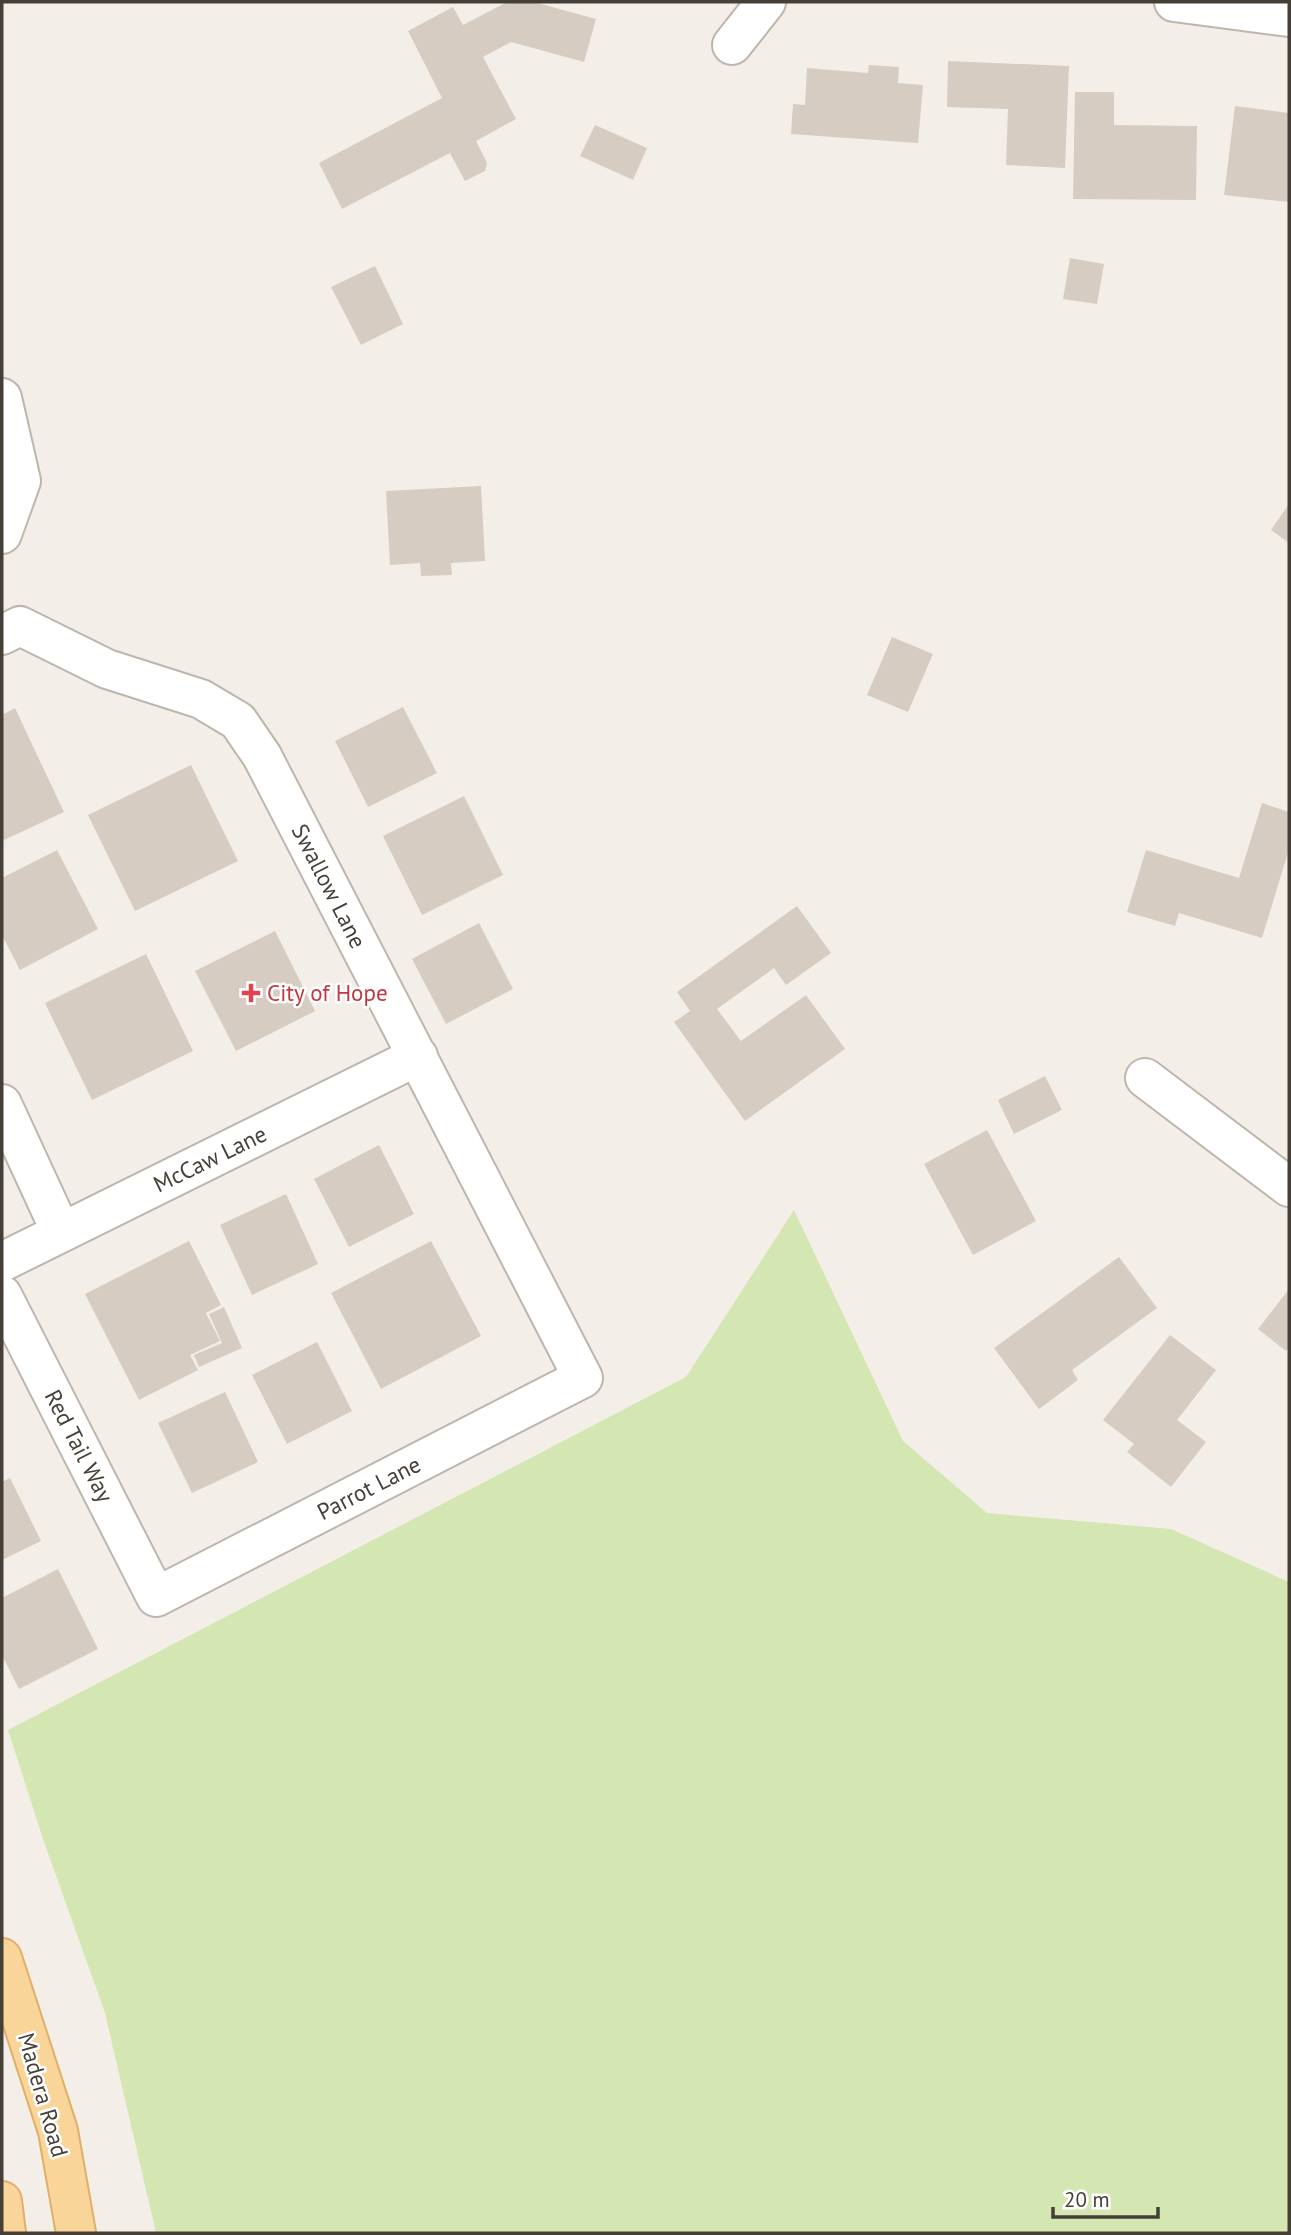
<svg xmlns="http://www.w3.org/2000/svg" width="1291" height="2235" font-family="'PT Sans',sans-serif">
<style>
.green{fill:#d4e6b2}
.building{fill:#d7ccc1}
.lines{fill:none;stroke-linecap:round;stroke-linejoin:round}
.minor-casing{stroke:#beb5ab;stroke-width:42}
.major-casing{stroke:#dfb06a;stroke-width:42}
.minor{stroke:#fff;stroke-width:38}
.major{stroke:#fad59a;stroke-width:38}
.health-dot{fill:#e0444e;stroke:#fff;stroke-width:2.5}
.labels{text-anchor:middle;stroke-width:5;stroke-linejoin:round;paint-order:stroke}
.street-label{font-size:23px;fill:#463f37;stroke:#fff}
.health-label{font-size:23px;fill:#be3a42;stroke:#fff;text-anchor:start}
</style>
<rect width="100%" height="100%" fill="#f3efe8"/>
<path class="green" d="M794,1210L903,1441L987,1513L1171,1529L1289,1582V2233H156L105,2013L44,1842L8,1730L686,1377Z"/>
<path class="building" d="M507,2H534L596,19L584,62L511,42L483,57L516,119L476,141L487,163L485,171L465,181L450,153L342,209L319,163L442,98L408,31L453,7L463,25Z
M948,61L1069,66L1065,168L1006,165L1008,109L947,107Z
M869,65L899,67L898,83L923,85L918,143L791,134L793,104L805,105L807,68L868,73Z
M1075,92H1114V125L1197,126L1196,200L1073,199Z
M1235,106L1289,113V202L1224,195Z
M595,125L647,148L633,180L580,156Z
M1070,258L1104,264L1097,304L1063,299Z
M375,266L403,324L361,345L331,287Z
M481,486L485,561L451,563L452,575L421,576L420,563L390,565L386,491Z
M1289,504V543L1271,530Z
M892,637L933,654L908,712L867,695Z
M403,707L437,773L368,807L335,741Z
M15,708L64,812L2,841V715Z
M191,765L238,861L135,911L88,815Z
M464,796L503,875L422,915L383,836Z
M1262,803L1289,812V849L1262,938L1179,913L1175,926L1127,912L1146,850L1239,878Z
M57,850L98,929L20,970L2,935V878Z
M797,906L831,953L786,985L774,968L717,1009L741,1041L806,995L845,1049L745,1121L674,1022L690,1011L677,992Z
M479,923L513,989L446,1024L412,959Z
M275,931L315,1011L236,1051L195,971Z
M146,954L193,1051L92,1100L45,1003Z
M1045,1076L1062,1110L1014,1134L998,1100Z
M987,1130L1036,1221L973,1255L924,1164Z
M379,1145L414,1214L349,1247L314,1179Z
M286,1194L318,1264L252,1295L220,1225Z
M189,1241L221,1305L206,1313L220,1341L190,1355L198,1370L139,1400L85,1294Z
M431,1241L481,1336L381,1389L331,1293Z
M1119,1257L1157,1308L1072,1370L1078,1380L1039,1409L994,1348Z
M1289,1289V1348L1286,1351L1258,1329Z
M224,1307L242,1348L199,1367L194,1355L222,1343L209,1314Z
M1170,1335L1216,1370L1177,1420L1206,1442L1171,1487L1127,1452L1134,1444L1103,1420Z
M317,1342L352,1411L287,1444L252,1375Z
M225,1392L258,1462L192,1493L158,1423Z
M10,1478L41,1541L2,1560V1482Z
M58,1569L98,1649L19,1689L2,1655V1598Z"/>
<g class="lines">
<g class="minor-casing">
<path id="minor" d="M1174,2L1289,17
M732,45L766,2
M2,398L21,481L2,534
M2,635L20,626L107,669L201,699L238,721L262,756L583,1378L156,1597L2,1295
M1145,1078L1289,1187
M2,1104L61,1232
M2,1262L418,1056"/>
</g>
<g class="major-casing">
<path id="major" d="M2,1958L58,2131L76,2233
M2,2201L6,2233"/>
</g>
<use href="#minor" class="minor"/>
<use href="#major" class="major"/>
</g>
<path class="health-dot" d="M247.5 982.5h7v7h7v7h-7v7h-7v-7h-7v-7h7z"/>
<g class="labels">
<g class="street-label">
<text transform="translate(329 886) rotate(63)" y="8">Swallow Lane</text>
<text transform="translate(210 1159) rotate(-26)" y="8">McCaw Lane</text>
<text transform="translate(79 1446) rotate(63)" y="8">Red Tail Way</text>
<text transform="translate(369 1488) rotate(-27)" y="8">Parrot Lane</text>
<text transform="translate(43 2095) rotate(74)" y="8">Madera Road</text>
</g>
<g class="health-label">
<text x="267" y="1001">City of Hope</text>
</g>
</g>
<rect width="1291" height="2235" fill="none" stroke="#463f37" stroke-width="7"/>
<path d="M1053 2207v10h105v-10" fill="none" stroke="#463f37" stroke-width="3.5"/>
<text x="1064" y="2207" font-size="21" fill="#463f37" stroke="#ffffff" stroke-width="5" paint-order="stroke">20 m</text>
</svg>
